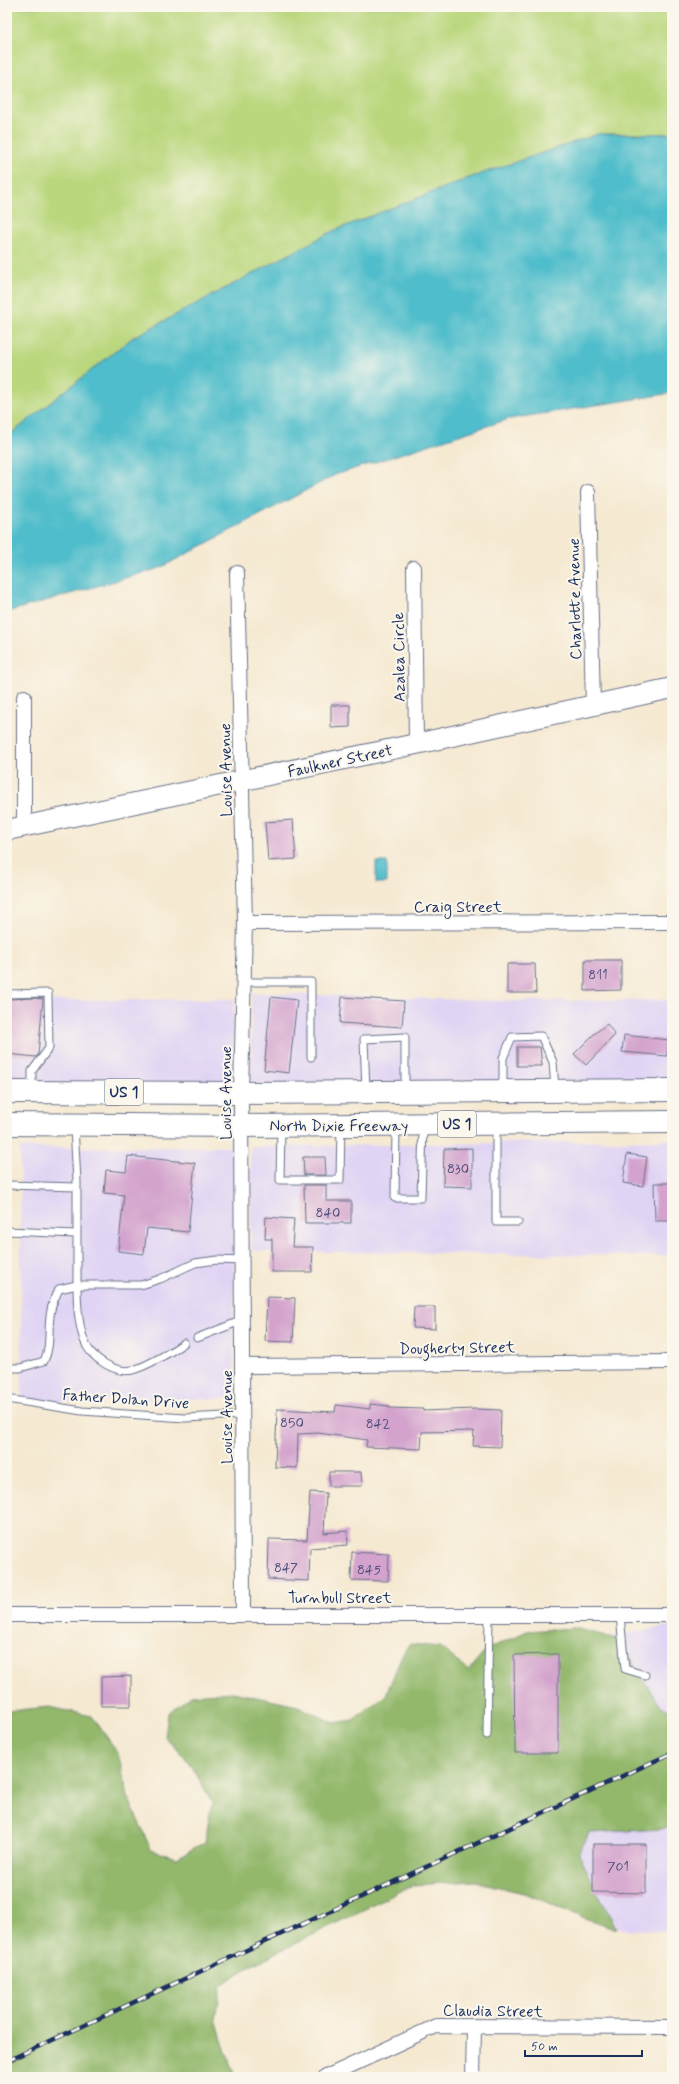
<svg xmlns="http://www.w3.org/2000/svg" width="679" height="2084" font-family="Mynerve,sans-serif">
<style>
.built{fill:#e0d4f4}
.green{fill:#bad77d;stroke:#6a836e}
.forest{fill:#93b86c;stroke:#577465}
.water{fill:#50bdcb;stroke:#367694}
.building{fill:#d3a3cd}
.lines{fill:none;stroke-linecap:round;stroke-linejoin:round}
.lane-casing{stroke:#677087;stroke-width:9}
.street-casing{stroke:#677087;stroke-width:16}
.secondary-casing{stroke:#677087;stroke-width:22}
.primary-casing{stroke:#677087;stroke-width:24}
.lane{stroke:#fff;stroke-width:7}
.street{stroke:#fff;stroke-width:14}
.secondary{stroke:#fff;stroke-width:20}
.primary{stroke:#fff;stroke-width:22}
.rail-casing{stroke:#1b2f5e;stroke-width:4.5}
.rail{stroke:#fbf7ec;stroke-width:3;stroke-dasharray:9;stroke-linecap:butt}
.labels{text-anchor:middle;stroke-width:4;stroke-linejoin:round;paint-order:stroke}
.number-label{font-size:14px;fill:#494c7a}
.shield{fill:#fbf7ec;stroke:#5e6b89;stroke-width:1}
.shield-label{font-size:15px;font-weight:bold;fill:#1b2f5e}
.street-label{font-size:16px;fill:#1b2f5e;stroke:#fbf7ec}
</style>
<rect width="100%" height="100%" fill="#fbf7ec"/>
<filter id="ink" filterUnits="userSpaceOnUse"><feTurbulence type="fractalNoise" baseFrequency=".025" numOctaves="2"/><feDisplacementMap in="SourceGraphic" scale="8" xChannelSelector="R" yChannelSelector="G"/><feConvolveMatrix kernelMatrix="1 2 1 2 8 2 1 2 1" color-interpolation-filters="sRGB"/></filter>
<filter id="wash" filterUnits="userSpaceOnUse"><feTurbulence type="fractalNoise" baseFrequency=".012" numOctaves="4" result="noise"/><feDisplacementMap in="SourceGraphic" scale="16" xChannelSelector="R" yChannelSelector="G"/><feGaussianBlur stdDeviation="0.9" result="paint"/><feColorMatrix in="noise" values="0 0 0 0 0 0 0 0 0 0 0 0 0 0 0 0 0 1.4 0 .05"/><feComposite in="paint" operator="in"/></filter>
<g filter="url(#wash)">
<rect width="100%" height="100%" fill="#f5e9d2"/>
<path class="built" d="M252,993L508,1001L672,1000V1082L250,1085Z
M234,999L232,1085L7,1084V1001Z
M672,1140V1256L251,1251L250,1147Z
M233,1147L234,1398L22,1403L20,1148Z
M672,1625V1712L660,1705L617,1639L609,1637Z
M672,1825V1931L617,1929L598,1894L579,1854L589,1833L662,1829Z"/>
<path class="green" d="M7,7H672V134H598L469,178L333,231L132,338L7,437Z"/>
<path class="forest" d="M575,1628L617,1639L660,1705L672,1712V1825L662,1829L589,1833L579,1854L598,1894L617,1929L574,1914L527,1894L475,1881L413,1885L250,1966L221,1985L216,2019L226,2052L237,2077H7V1711L49,1707L92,1716L118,1753L128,1797L151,1850L176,1858L205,1842L212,1802L190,1763L165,1737L168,1714L191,1695L233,1692L298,1706L334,1723L353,1720L386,1695L401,1657L409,1644L440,1647L469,1671L486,1650L527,1631Z"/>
<path class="water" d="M598,134H672V393L509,419L335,475L160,568L7,612V437L132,338L333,231L469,178Z
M376,862H387V883H376Z"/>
<g id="blocks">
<path class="building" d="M331,705H350V727L331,728Z
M293,820L296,859L268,861L265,822Z
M585,960H621V990L585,991Z
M507,964H535L536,993H507Z
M271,997L297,1000L289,1073L264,1070Z
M342,997L404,1001L402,1027L340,1023Z
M34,998L43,999L38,1055L36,1057L7,1054V999Z
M607,1024L615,1035L586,1065L574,1054L593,1035Z
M624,1035L669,1040L667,1056L622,1052Z
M517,1047H540L542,1066H517Z
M472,1148V1187L443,1186L444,1149Z
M627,1154L647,1157L643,1186L623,1183Z
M128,1156L195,1163L188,1232L147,1228L144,1254L118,1251L124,1195L104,1193L106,1170L126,1172Z
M303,1157H325L326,1175H304Z
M654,1183H672V1221H655Z
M304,1185H326V1201H351V1223H305Z
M266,1217L294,1219L292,1247H313L312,1272H272V1239H265Z
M267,1297L295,1298L293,1342L265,1341Z
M414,1307H435V1329L413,1328Z
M370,1404L389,1406V1408L423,1409V1411L475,1409L501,1410L500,1447L473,1446L474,1431L422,1432L421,1449L366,1447L367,1440L318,1433L298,1434L297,1468L275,1467L277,1409L335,1412L336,1405L370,1409Z
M329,1472H361L362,1486H329Z
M310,1492L326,1493L324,1533L347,1531L348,1545L310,1548L309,1581L268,1579L269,1539L307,1540Z
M352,1552L389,1554L388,1581L351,1580Z
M558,1654V1753H515L514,1655Z
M131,1676V1706H101V1677Z
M593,1844H646V1893L593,1892Z"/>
</g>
</g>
<g filter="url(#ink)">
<use href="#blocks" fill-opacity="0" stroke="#677087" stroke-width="1"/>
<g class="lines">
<g class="lane-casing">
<path id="lane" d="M243,982H311V1057
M7,994L48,993L49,1048L32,1071V1090
M503,1089V1058L512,1037L541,1036L553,1062L555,1089
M366,1091L364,1039L405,1037V1090
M496,1126V1222H518
M74,1127L77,1181V1285H141L160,1279L195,1263L217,1260L242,1261
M281,1127L280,1180H340L341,1126
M396,1127L395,1198H421L423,1127
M7,1185L77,1187
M7,1231L76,1234
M197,1338L243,1320
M7,1368H20L44,1361C52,1345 47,1327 51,1310C52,1303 56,1296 59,1289L77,1285C77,1304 78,1323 84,1340C90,1358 117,1376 136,1369C148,1365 173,1351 184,1343
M7,1399L82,1411L185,1418L243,1415
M620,1615L625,1669L645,1675
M487,1735L489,1614"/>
</g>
<g class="street-casing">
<path id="street" d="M588,492L593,706
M414,568L416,744
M237,573L245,923L241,1093L243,1614
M24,697V826
M245,923L672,922
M243,1366L672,1362
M7,1615H672
M326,2077L436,2026L672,2027
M473,2077L474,2028"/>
</g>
<g class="secondary-casing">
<path id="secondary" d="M7,830L416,744L672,688"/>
</g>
<g class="primary-casing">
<path id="primary" d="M7,1092L241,1093L672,1090
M7,1124L241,1126L672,1122"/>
</g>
<use href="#lane" class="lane"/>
<use href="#street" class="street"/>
<use href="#secondary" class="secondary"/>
<use href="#primary" class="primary"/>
<g class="rail-casing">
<path id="rail" d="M7,2061L672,1753"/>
</g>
<use href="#rail" class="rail"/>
</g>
</g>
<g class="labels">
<g class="number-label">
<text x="598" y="979">811</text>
<text x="458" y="1173">830</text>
<text x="328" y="1217">840</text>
<text x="292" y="1427">850</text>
<text x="378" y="1428">842</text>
<text x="286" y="1572">847</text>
<text x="369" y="1574">845</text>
<text x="618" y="1871">701</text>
</g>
<g class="shield">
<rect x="105" y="1079" width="38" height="26" rx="3"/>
<rect x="438" y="1111" width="38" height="26" rx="3"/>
</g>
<g class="shield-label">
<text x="124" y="1097">US 1</text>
<text x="457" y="1129">US 1</text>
</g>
<g class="street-label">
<text transform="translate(574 599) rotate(-91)" y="6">Charlotte Avenue</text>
<text transform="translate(398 657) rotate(-91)" y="6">Azalea Circle</text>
<text transform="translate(340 760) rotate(-12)" y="6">Faulkner Street</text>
<text transform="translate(225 770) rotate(-91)" y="6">Louise Avenue</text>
<text x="458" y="912">Craig Street</text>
<text transform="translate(225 1093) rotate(-90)" y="6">Louise Avenue</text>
<text x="339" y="1131">North Dixie Freeway</text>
<text transform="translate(457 1347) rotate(-1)" y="6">Dougherty Street</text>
<text transform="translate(126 1398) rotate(4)" y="6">Father Dolan Drive</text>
<text transform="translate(226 1417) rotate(-90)" y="6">Louise Avenue</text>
<text x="340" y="1603">Turnbull Street</text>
<text transform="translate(493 2010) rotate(1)" y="6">Claudia Street</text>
</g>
</g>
<rect width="679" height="2084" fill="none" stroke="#fbf7ec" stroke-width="24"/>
<path d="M525 2050v6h117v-6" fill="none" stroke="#1b2f5e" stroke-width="2"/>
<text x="531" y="2050" font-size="12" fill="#1b2f5e" stroke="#fbf7ec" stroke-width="3" paint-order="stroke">50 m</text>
</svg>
